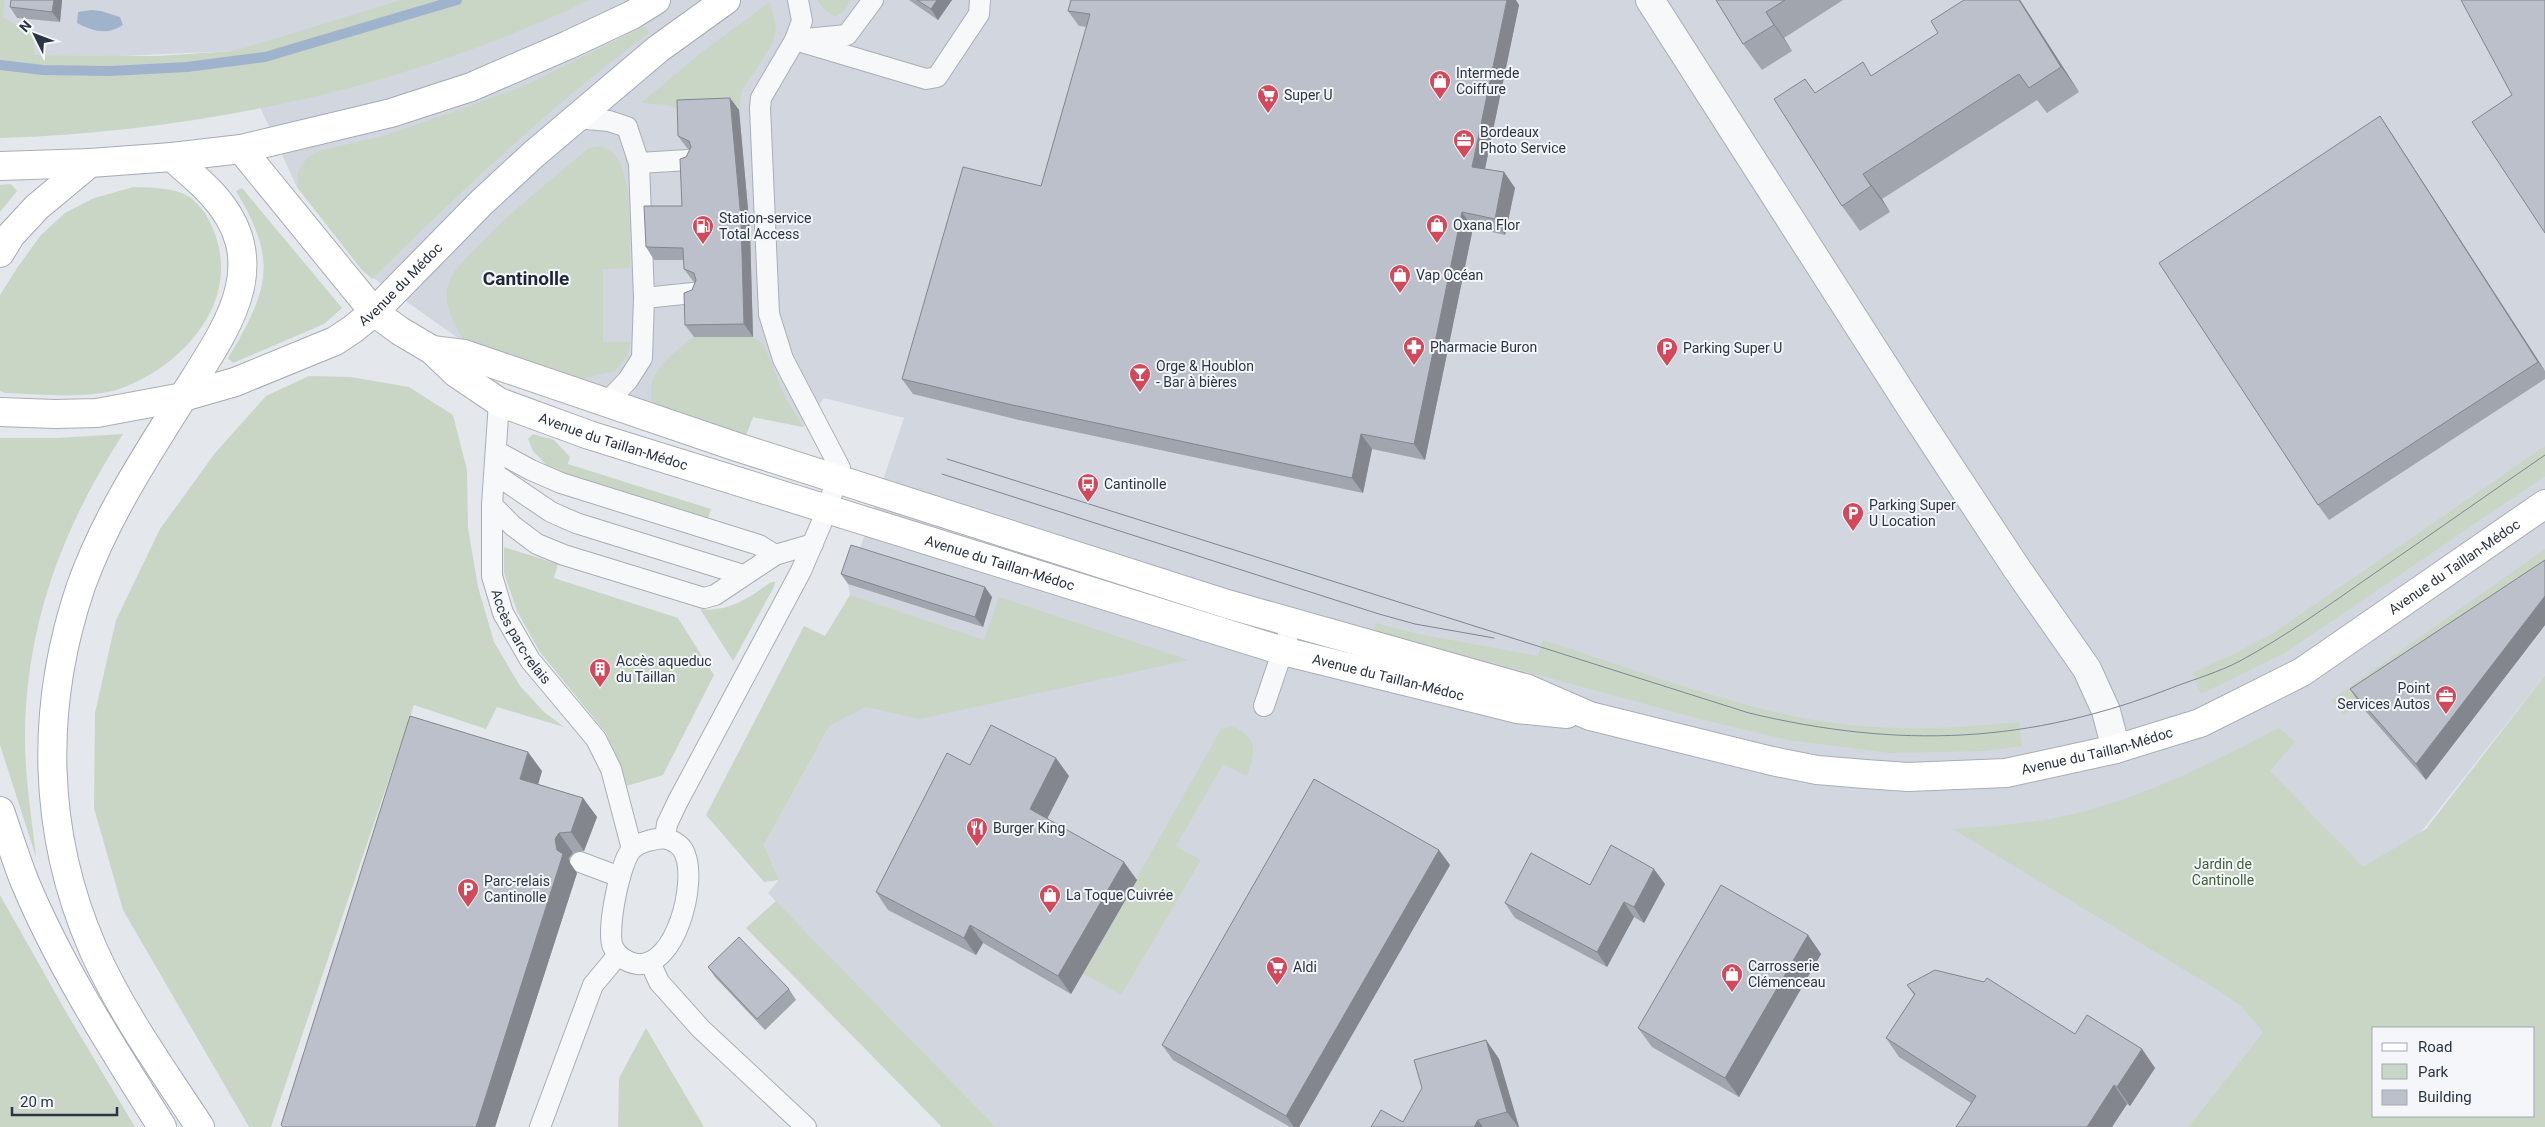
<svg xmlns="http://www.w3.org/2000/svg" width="2545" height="1127" font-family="Roboto,sans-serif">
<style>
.built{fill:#d2d6de}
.green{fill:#c9d6c5;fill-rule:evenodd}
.water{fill:#9fb4cc}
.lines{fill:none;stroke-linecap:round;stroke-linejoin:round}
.stream{stroke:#9fb4cc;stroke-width:10}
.lane-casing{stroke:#a9aeb7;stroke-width:22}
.street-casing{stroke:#a9aeb7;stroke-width:30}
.secondary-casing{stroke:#a9aeb7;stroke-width:30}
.primary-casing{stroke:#a3abb8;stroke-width:30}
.lane{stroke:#f7f8fa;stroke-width:20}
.street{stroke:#f7f8fa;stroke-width:28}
.secondary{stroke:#fff;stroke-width:28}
.primary{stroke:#fff;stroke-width:28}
.tram{stroke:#7d8696;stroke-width:1}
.wall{fill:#a1a5ae}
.shaded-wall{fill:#83868d}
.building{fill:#bbc0ca;stroke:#83868d}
.labels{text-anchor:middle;stroke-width:4;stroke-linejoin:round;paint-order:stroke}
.poi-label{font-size:14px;fill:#2b3445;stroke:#f4f6f9;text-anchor:start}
.street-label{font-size:14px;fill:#2b3445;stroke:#f4f6f9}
.park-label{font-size:14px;fill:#3f6138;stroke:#f4f6f9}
.district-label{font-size:19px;font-weight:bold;fill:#1d2536;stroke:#f4f6f9}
</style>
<rect width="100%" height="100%" fill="#e4e7ec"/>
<path class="built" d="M0,0H2545V675L2188,1127H996L768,893L779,880L764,845L830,725L850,595L848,584L904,418L824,398L803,427L753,417L746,435L465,343L362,270L297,187L234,51L117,56L30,55L0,52Z"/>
<path class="green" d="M0,0H5L3,17L33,36L34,55L158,56L234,51L401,0H589C405,88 204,131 0,138Z
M817,0H851L844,11L835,17L825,10Z
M770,2L776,26L773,43L742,90L739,110L686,112L668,105L641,103L707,48Z
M645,26L649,33C548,108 461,191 372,279L362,270L297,187L298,171L307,158L319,151L386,135L450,113L528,84Z
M601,146C605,148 611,151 614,154C634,175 629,240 630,268L603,269V342H630L627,357L615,371L576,380L465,343C455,325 441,303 449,282C454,268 468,257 478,246C512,210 551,180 589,148Z
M11,184L17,191L0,212V185Z
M134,187C151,188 178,187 192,199C206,210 214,228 218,244C235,309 179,367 122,388C90,400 40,394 5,393L0,391V295L17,268L41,235L65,213L94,198Z
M242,188L342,308L324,324L233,363L228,358C268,291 279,262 236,191Z
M694,337H753L764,345L785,397L803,427L753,417L746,435L652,406C652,399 650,390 652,383C655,367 681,346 694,337Z
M309,376L351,377L409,387L453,415L467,470L468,528L478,587L494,642L520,686L544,712L564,727L497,707L486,729L414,705L271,1127H249L123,910L94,808L95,713L116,620L160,529L215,453L266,396Z
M123,434C62,528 25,627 25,740C25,779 32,819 36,857L0,745V438H57Z
M533,434L554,440L570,457L568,464L711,509L707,521L550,469L533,451L528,439Z
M2545,446V476L2285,653L2201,694L2192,673L2232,655L2272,634Z
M504,547L558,564L554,578L678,618L714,675L663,775L627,786L619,762L606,733L540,652L517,611L504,573Z
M2545,549V582L2344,715L2331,700Z
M771,582H775L774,587L733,661L700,609C730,612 748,598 771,582Z
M850,595L984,640L999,597L1189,660L920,719L866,707L830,725L764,845L779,880L764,882L706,815L804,626L825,636Z
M1376,623L1413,633L1538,656L1543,640C1627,667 1711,699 1797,717C1869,732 1945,730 2019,722L2022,746L1985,751L1890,753L1788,740L1700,719L1373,630Z
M2545,675V1127H2188L2263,1032L2241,1006L2211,986L1953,829C2000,826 2048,822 2093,809C2158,790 2218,760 2279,728L2295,742L2270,771L2363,867L2426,829ZM2534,1028V1116H2374V1028Z
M1231,726C1258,737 1256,751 1247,776L1223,764L1176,846L1201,860L1121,995L1083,973L1221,729Z
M0,895L66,1012L135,1127H0Z
M776,901L996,1127H942L746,928Z
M646,1028L704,1127H618L619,1078Z"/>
<path class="water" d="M91,10L101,11L120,17L123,25C108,35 94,32 77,23L78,12Z"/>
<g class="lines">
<path class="stream" d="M0,65L43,70L110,71L187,67L265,57L457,0"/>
<g class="lane-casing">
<g id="lane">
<path d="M873,0L847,35L795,40L926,79L937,77L979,14L980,0"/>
<path d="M576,118L609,121L627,127L639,163L644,298L642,358L628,380L607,402"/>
<path d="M639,163L688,160"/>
<path d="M644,298L693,293"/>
<path id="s1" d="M499,402L492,505V576L503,613L530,660L596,739L611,769L632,849"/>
<path d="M496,451L531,470L561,483L759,545L775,555"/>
<path d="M495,474L551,512L576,523L743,575"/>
<path d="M492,505L513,526L537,544L564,555L704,598L715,595L775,555L813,544"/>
<path d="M1264,706L1292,623"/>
<path d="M665,838L667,824L678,801L801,571L827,510L840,468L783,359L769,314L760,108L761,98L795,40L802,21L798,0"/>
<path d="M665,838C674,841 682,845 685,854C697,883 676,968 637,964C626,962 617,956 613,947C606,932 620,859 633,848C642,841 654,839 665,838Z"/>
<path d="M580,862L620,877"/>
<path d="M650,962L659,982L701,1029L806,1127"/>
<path d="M540,1127L593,985L618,955"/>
</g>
</g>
<g class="street-casing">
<path id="street" d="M1650,0L1915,414L2017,569L2087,669L2106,711L2116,749"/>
</g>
<g class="secondary-casing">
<g id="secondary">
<path id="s2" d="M241,149L374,312L400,331L432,350L456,373L499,402L589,435L1283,651L1517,709L1567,714"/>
<path d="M0,166L90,163"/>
<path id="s3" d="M432,350L464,354L737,447L1227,604L1528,689L1590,716L1772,761L1817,770L1865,774L1908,777L2006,773L2116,749L2200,723L2302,672L2545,504"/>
<path d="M0,412L55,414L97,413L183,397C224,331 277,265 212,194C200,181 185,169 172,157"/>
</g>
</g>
<g class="primary-casing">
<g id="primary">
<path d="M0,253L11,235L37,207L90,163L172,157L241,149L391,113L471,87L568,45L632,15L656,0"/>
<path d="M0,811C8,834 15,857 24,880C60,967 112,1047 162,1127"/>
<path id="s4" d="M200,1127C162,1069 121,1012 93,949C42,832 40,707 81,586C105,519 145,457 183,397L235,382L335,341L353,329L374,312L482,202L534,154L658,49L726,0"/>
</g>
</g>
<use href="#lane" class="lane"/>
<use href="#street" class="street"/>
<use href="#secondary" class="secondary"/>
<use href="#primary" class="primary"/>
<path class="tram" d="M947,459L1749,713C1900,749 2029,744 2174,687C2195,679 2219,672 2240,661C2286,636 2329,605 2372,575C2430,535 2487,495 2545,455
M942,474L1379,614L1415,624L1494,638"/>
</g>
<path class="wall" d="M11,0H62L60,22L17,18L10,7Z
M909,0H952L938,20Z
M1716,0H1843L1784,38L1792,51L1762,70L1743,44Z
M2020,0L2079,92L2047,113L2037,100L1882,199L1890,212L1860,231L1842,206L1872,75Z
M1519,5L1485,169L1504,172L1515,188L1505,235L1473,228L1425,460L1372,449L1363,493L1019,420L913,394L902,379L1041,186L1087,27L1079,26L1068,11Z
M730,98L739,110L750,231L753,337H694L685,325L692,290L695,282L693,281L684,269V260H654L646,247L682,206L686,157L690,150L687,148L678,136Z
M2380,116L2390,131L2545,371V379L2329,520L2318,505Z
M2545,560V625L2426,780L2360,705L2350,689Z
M841,574L992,597L983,627L848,584Z
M970,765L1069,776L1047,818L1137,880L1071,994L983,943L976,955L888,910L876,892Z
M542,771L538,784L583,798L597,817L584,851L573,853L569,858L570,863L577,873L495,1127H283Z
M1450,865L1299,1127H1290L1173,1060L1162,1045Z
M1665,884L1644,923L1634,917L1607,967L1515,918L1505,903L1590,885Z
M1808,935L1821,954L1739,1097L1652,1047L1638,1028Z
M708,967L789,989L796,1000L765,1030L715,977Z
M1907,985L2075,1034L2142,1049L2155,1068L2130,1106L2127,1104L2112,1127H1956L1971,1103L1899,1057L1886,1038L1914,995Z
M1486,1040L1499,1059L1519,1127H1371L1403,1122Z"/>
<path class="shaded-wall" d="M54,0H62L60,22L52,12Z
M937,0H952L938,20L931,9Z
M1507,0H1516L1519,5L1482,183L1472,167Z
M2019,0H2020L2079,92L2061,67Z
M1766,12L1784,38L1792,51L1774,25Z
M730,98L739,110L750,231L753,337L744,324Z
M2380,116L2390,131L2545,371L2538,362Z
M1504,172L1515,188L1505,235L1495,219Z
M1863,174L1882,199L1890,212L1871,186Z
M1462,212L1473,228L1425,460L1414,444Z
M1361,434L1372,449L1363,493L1352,478Z
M985,587L992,597L983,627L975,617Z
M2545,596V625L2426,780L2416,764Z
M528,752L542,771L534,798L520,779Z
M1056,758L1069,776L1043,827L1030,809Z
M583,798L597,817L584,851L571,832Z
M559,833L573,853L569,858L570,863L577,873L495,1127H476L555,839Z
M1439,850L1450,865L1299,1127H1294L1286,1116Z
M1124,862L1137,880L1071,994L1058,976Z
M1654,869L1665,884L1644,923L1634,907Z
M1624,902L1634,917L1607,967L1597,952Z
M970,925L983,943L976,955L964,938Z
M1808,935L1821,954L1739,1097L1725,1078Z
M1486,1040L1499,1059L1519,1127H1518L1507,1112Z
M2142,1049L2155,1068L2130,1106L2117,1087Z
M2114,1085L2127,1104L2112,1127H2087Z
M1478,1120L1483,1127H1474Z"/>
<path class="building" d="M11,0H54L52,12L10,7Z
M917,0H937L931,9Z
M1071,0H1507L1472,167L1504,172L1495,219L1462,212L1414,444L1361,434L1352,478L1008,404L902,379L963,167L1041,186L1090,14L1068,11Z
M1716,0H1785L1766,12L1774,25L1743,44Z
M1964,0H2019L2061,67L2029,88L2019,74L1863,174L1871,186L1842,206L1774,99L1805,79L1815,93L1863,62L1871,76L1938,33L1931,21Z
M2461,0H2545V233L2472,122L2512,95Z
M730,98L741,219L744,324L685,325L684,293L692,290L696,280L694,273L684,269L683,248L646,247L644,206H682L680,159L686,157L691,147L689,141L678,136L677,100Z
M2380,116L2538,362L2318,505L2159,263Z
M851,545L985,587L975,617L841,574Z
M2545,560V596L2416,764L2350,689Z
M410,716L528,752L520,779L583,798L571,832L559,833L555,839L557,850L563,854L476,1127H283L281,1125Z
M991,725L1056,758L1030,809L1124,862L1058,976L970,925L964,938L876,892L947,753L970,765Z
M1314,779L1439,850L1286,1116L1162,1045Z
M1611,845L1654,869L1634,907L1624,902L1597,952L1505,903L1531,853L1590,885Z
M1721,885L1808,935L1725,1078L1638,1028Z
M739,937L789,989L757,1019L708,967Z
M1935,970L1984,982L1987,978L2075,1034L2087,1015L2142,1049L2117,1087L2114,1085L2087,1127H1956L1976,1096L1886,1038L1915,994L1907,985Z
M1486,1040L1507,1112L1478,1120L1474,1127H1371L1381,1110L1403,1122L1422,1088L1414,1060Z"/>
<defs>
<g id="shop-pin" transform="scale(1.125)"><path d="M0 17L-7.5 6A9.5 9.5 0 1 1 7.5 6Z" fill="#d1495b" stroke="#f4f6f9"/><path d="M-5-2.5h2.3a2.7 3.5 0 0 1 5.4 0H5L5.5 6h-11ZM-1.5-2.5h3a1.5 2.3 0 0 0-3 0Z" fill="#fff"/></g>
<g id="supermarket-pin" transform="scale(1.125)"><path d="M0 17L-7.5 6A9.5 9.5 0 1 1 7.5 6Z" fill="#d1495b" stroke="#f4f6f9"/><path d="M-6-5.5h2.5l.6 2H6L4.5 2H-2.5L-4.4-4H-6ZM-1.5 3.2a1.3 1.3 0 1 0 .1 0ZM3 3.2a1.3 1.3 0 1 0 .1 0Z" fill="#fff"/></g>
<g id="office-pin" transform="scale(1.125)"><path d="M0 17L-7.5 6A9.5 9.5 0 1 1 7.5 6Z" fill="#d1495b" stroke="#f4f6f9"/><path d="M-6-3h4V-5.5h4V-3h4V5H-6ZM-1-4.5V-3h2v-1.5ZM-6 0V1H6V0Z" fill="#fff"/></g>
<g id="fuel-pin" transform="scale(1.125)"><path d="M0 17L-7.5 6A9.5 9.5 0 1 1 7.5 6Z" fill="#d1495b" stroke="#f4f6f9"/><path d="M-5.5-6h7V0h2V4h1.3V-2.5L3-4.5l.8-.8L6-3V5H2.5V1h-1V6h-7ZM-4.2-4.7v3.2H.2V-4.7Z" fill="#fff"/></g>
<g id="pharmacy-pin" transform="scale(1.125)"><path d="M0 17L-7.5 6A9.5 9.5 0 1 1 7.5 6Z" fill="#d1495b" stroke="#f4f6f9"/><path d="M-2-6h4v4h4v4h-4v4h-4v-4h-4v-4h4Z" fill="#fff"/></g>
<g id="parking-pin" transform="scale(1.125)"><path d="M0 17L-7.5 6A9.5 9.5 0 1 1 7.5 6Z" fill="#d1495b" stroke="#f4f6f9"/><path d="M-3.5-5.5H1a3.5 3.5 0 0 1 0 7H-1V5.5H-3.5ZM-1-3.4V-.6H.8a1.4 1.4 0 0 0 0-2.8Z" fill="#fff"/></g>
<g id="bar-pin" transform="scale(1.125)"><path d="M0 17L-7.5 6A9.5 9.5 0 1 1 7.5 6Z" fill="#d1495b" stroke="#f4f6f9"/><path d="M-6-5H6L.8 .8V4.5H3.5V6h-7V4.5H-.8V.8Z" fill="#fff"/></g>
<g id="bus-pin" transform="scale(1.125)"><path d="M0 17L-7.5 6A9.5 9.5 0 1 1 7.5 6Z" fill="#d1495b" stroke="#f4f6f9"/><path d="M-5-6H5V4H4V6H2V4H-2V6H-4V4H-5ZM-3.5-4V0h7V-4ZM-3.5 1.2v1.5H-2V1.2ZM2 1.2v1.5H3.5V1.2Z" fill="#fff"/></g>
<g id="building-pin" transform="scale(1.125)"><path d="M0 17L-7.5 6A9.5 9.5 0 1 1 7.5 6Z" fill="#d1495b" stroke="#f4f6f9"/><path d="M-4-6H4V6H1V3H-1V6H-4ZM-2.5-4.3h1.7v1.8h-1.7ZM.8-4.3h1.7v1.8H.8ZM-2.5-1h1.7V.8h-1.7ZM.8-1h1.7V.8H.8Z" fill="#fff"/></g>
<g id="restaurant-pin" transform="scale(1.125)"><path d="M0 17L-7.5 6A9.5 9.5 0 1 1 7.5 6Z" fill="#d1495b" stroke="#f4f6f9"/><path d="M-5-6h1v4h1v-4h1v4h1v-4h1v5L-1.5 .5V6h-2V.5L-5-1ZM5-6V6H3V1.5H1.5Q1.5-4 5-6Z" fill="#fff"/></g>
</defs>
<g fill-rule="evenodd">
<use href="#shop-pin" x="1440" y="81"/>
<use href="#supermarket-pin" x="1268" y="95"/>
<use href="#office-pin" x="1464" y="140"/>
<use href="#shop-pin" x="1437" y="225"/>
<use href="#fuel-pin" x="703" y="226"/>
<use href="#shop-pin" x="1400" y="275"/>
<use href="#pharmacy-pin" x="1414" y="347"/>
<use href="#parking-pin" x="1667" y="348"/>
<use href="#bar-pin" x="1140" y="374"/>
<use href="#bus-pin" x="1088" y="484"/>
<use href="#parking-pin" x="1853" y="513"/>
<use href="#building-pin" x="600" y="669"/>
<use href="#office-pin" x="2446" y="696"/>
<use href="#restaurant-pin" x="977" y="828"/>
<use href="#parking-pin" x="468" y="889"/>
<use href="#shop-pin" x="1050" y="895"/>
<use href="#supermarket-pin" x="1277" y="967"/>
<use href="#shop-pin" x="1732" y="974"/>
</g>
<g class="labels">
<g class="poi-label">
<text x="1456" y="78">Intermede<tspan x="1456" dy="16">Coiffure</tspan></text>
<text x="1284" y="100">Super U</text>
<text x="1480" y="137">Bordeaux<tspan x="1480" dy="16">Photo Service</tspan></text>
<text x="719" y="223">Station-service<tspan x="719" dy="16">Total Access</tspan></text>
<text x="1453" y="230">Oxana Flor</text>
<text x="1416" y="280">Vap Océan</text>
<text x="1430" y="352">Pharmacie Buron</text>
<text x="1683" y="353">Parking Super U</text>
<text x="1156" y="371">Orge &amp; Houblon<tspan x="1156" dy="16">- Bar à bières</tspan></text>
<text x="1104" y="489">Cantinolle</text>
<text x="1869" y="510">Parking Super<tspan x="1869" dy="16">U Location</tspan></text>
<text x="616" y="666">Accès aqueduc<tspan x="616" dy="16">du Taillan</tspan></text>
<text x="2430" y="693" text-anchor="end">Point<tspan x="2430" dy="16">Services Autos</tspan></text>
<text x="993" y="833">Burger King</text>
<text x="484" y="886">Parc-relais<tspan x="484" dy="16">Cantinolle</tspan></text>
<text x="1066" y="900">La Toque Cuivrée</text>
<text x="1748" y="971">Carrosserie<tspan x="1748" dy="16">Clémenceau</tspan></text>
<text x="1293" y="972">Aldi</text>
</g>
<g class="street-label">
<text dy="5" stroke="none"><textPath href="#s4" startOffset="1044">Avenue du Médoc</textPath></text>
<text dy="5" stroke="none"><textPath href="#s2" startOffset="486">Avenue du Taillan-Médoc</textPath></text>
<text dy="5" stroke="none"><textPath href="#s2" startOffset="891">Avenue du Taillan-Médoc</textPath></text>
<text dy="5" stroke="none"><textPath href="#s3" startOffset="2138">Avenue du Taillan-Médoc</textPath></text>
<text dy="5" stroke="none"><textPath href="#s1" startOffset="242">Accès parc-relais</textPath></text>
<text dy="5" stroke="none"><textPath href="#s2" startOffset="1296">Avenue du Taillan-Médoc</textPath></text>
<text dy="5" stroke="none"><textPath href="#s3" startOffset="1732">Avenue du Taillan-Médoc</textPath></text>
</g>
<g class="park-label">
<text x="2223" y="869">Jardin de<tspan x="2223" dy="16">Cantinolle</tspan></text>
</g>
<g class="district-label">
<text x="526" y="285">Cantinolle</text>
</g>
</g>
<rect x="2372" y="1027" width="162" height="90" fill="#f4f6f9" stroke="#a4a8b1"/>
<rect x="2382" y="1043" width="25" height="8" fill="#ffffff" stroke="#a4a8b1"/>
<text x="2418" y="1052" font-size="15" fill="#2b3445">Road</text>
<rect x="2382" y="1064" width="25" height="15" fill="#c9d6c5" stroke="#a4a8b1"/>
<text x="2418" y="1077" font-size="15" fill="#2b3445">Park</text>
<rect x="2382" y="1090" width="25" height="15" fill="#bbc0ca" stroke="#a4a8b1"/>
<text x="2418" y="1102" font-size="15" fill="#2b3445">Building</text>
<g transform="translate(35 35) rotate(312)" stroke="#f4f6f9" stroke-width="4" paint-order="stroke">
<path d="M0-4L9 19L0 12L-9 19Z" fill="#2b3445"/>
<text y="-8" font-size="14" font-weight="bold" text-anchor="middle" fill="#2b3445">N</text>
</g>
<path d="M12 1107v8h105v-8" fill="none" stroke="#2b3445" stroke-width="2.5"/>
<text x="20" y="1107" font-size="15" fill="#2b3445" stroke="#f4f6f9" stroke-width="4" paint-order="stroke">20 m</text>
</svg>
